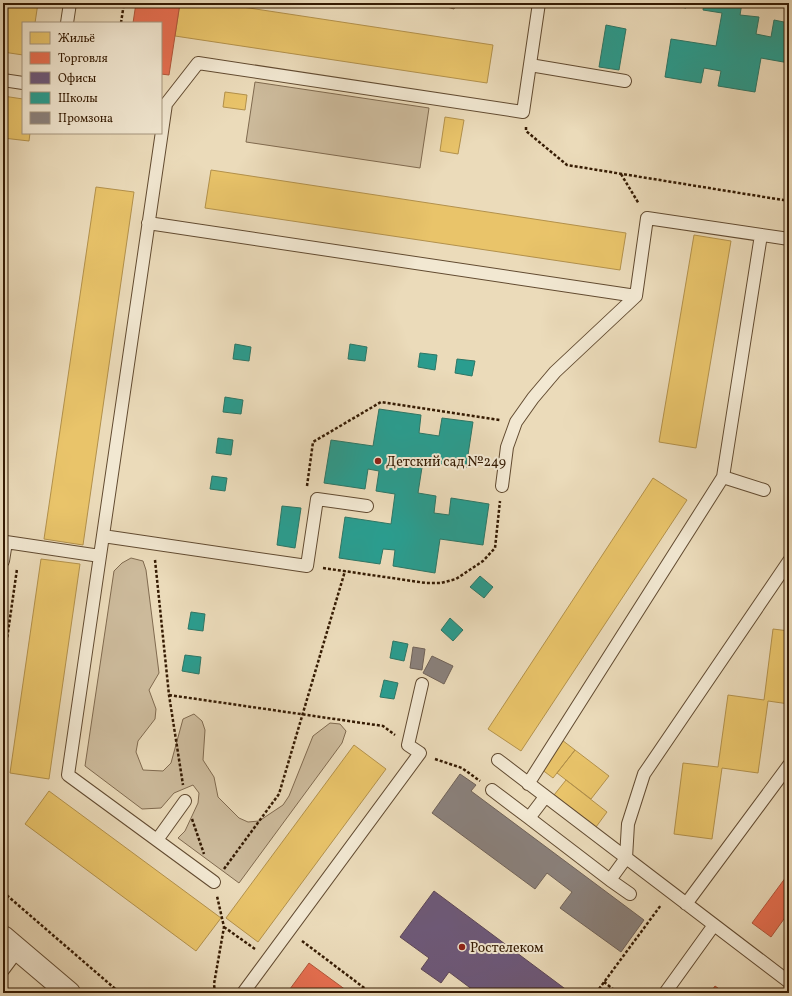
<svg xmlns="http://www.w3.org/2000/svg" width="792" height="996" font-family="Vollkorn,serif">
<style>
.green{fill:#ccba9b;stroke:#806a4f}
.homes{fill:#e9c46a;stroke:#b3914b}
.shops{fill:#e76f51;stroke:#b2563a}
.offices{fill:#6d597a;stroke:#5c4656}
.schools{fill:#2a9d8f;stroke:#2d7665}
.industry{fill:#8a817c;stroke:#706258}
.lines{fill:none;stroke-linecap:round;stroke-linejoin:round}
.lane-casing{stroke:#624b31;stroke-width:14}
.street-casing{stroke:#624b31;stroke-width:24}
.path{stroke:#351b03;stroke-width:2.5;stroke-dasharray:3 2;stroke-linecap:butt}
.lane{stroke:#f2e8d2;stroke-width:12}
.street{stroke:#f2e8d2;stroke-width:22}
.poi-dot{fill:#8f2418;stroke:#f2e8d2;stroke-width:1.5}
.labels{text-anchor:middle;stroke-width:4;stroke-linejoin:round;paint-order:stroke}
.poi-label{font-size:14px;fill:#351b03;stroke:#f2e8d2;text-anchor:start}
</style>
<rect width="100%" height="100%" fill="#ebdbba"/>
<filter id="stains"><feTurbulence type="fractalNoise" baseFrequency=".005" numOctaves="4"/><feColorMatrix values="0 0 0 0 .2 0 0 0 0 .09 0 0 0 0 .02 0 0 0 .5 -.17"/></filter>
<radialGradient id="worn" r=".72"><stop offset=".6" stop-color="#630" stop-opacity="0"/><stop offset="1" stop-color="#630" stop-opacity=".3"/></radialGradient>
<path class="green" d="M433,3H456L454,9Z
M255,82L429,108L420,168L246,142Z
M131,558L143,561L146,570L159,673L149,690L156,709L155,719L138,741L136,752L143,770L163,771L171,763L183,719L194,714L202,721L205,730L203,760L214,777L218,797L239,818L248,822L259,821L283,805L289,796L313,736L330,723L340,724L346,731L342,743L239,883L178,838L185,831L198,803L199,793L193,785L174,793L161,808L142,809L85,766L114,571L122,563Z"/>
<path class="homes" d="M3,3H38L35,23H23V55L3,52Z
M180,3H216L493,45L487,83L175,36Z
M225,92L247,95L245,110L223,107Z
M3,96L23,99V133H30L29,141L3,138Z
M445,117L464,120L458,154L440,151Z
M211,170L626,233L620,270L205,208Z
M96,187L134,192L83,545L44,539Z
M694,235L731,241L696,448L659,442Z
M653,478L687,500L521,751L488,729Z
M41,559L80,564L49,779L10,773Z
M773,629L789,631V704L768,701L758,773L722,768L712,839L674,834L683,763L718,767L728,695L764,700Z
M562,740L575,750L553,778L541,769Z
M354,745L386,769L258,942L226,918Z
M575,750L609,776L591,799L557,773Z
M566,780L607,812L596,827L554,795Z
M49,791L221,918L196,951L25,824Z"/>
<path class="shops" d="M136,3H180L169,75L161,74V23H133Z
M786,877L789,880V912L771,937L752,923Z
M309,963L350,993H287Z
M715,986L725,993H710Z"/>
<path class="offices" d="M434,891L568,991L567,993H477L449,972L441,983L421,969L429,958L400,937Z"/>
<path class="schools" d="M658,3H687L686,8Z
M704,3H742L740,15L759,17L756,34L771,37L774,20L789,23V63L761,58L755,92L718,86L721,71L704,68L701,83L665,77L671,39L716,46L722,13L703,10Z
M606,25L626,29L619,70L599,67Z
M235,344L251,347L249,361L233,359Z
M350,344L367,347L365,361L348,359Z
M420,353L437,355L435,370L418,367Z
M457,359L475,361L472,376L455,373Z
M225,397L243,400L241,414L223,412Z
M379,409L421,415L419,433L439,436L442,418L473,422L466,468L423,461L418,493L436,496L434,513L449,515L451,498L489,504L483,545L440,539L435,573L393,566L395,550L383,549L380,564L339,558L345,517L391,524L395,494L376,491L379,471L368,469L365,489L324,483L331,440L373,446Z
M218,438L233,440L231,455L216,453Z
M212,476L227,478L225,491L210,489Z
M282,506L301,508L295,548L277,545Z
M480,576L493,587L484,598L470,587Z
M191,612L205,614L203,631L188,629Z
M450,618L463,630L453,641L441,630Z
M393,641L408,644L404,661L390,658Z
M185,655L201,657L199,674L182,671Z
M384,680L398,683L394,699L380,697Z"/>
<path class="industry" d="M413,647L425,649L422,670L410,668Z
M432,656L453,666L444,684L423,673Z
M460,774L476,785L471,791L644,920L621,952L560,908L572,892L547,873L535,889L432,813Z"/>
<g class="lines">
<g class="lane-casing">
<path id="lane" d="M67,23L70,3
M530,65L625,81
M3,80L23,83
M148,223L636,296L647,218L789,239
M723,477L764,490
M502,486L507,447L516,422L533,398L555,372L636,296
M103,536L307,566L317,499L367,506
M3,561L6,542L100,556
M498,760L789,982
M528,784L723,477L761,235
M492,790L529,818
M545,797L529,818L610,880L626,858L628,824L644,774L789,561
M157,840L185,801
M610,880L630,894
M214,882L68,775L166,104L198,63L523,112L539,3
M686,904L789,765
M3,970L18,950
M243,993L420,753L408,745L422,684
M665,993L714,925"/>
</g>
<g class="street-casing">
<path id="street" d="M3,937L69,993"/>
</g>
<path class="path" d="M121,23L124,3
M526,127V131L567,165L789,201
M621,174L639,204
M307,486L313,442L381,402L500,420
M155,560L169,695L183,785
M323,568L426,583H441L456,579L483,561L495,548L500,501
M3,667L17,569
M169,695L383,726L395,735
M435,759L462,768L480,781
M192,819L204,854
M224,869L279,794L345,571
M3,892L120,993
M224,927L255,949
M302,941L371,993
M604,982L618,993
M215,993L214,984L224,927L217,896
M596,993L661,905"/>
<use href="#lane" class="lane"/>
<use href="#street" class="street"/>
</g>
<g class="poi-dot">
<circle cx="378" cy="461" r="4"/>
<circle cx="462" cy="947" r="4"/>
</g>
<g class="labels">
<g class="poi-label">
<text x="386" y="466">Детский сад №249</text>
<text x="470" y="952">Ростелеком</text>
</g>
</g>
<rect width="792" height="996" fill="none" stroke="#ebdbba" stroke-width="16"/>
<rect x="4" y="4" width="784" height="988" fill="none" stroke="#351b03" stroke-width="2"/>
<rect x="8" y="8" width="776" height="980" fill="none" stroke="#351b03"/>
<rect x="22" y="22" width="140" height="112" fill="#f2e8d2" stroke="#a6967f"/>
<rect x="30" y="32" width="20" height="12" fill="#e9c46a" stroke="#a6967f"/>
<text x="58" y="42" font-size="12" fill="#351b03">Жильё</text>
<rect x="30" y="52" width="20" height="12" fill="#e76f51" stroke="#a6967f"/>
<text x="58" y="62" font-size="12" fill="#351b03">Торговля</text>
<rect x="30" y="72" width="20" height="12" fill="#6d597a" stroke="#a6967f"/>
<text x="58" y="82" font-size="12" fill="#351b03">Офисы</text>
<rect x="30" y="92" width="20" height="12" fill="#2a9d8f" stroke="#a6967f"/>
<text x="58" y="102" font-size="12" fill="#351b03">Школы</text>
<rect x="30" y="112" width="20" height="12" fill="#8a817c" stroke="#a6967f"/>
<text x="58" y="122" font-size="12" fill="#351b03">Промзона</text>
<rect width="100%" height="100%" filter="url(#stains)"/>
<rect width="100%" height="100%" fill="url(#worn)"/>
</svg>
